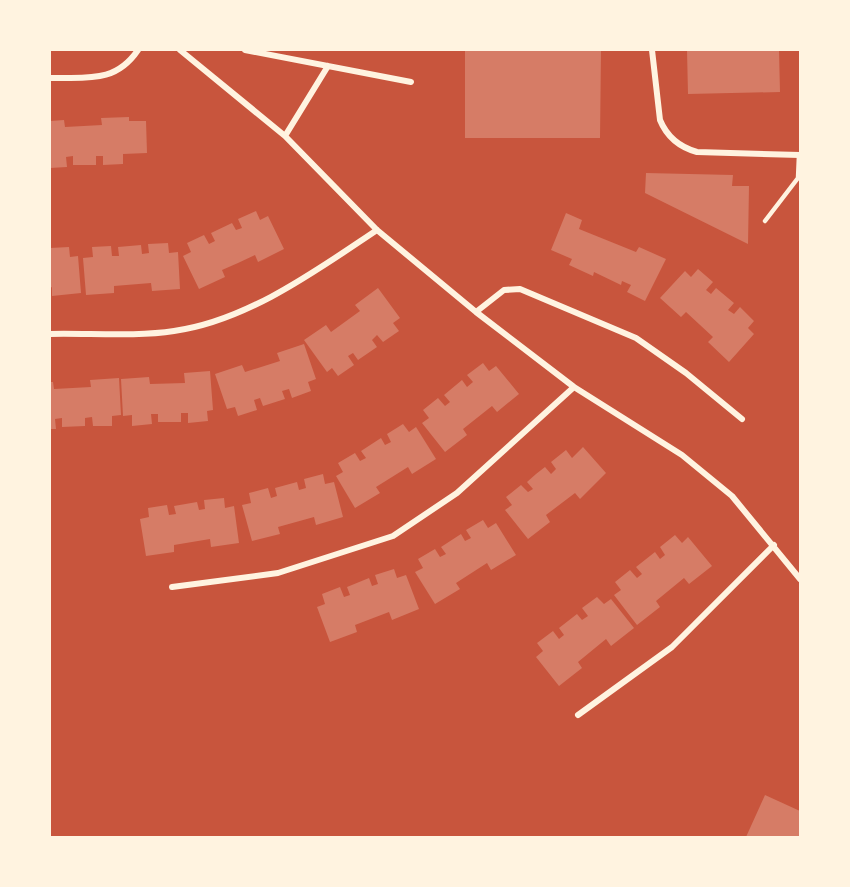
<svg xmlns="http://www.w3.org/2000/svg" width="850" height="887" font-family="'Work Sans',sans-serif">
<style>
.building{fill:#d67c66}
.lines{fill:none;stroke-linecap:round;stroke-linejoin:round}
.service{stroke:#fff3e0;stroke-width:4.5}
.minor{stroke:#fff3e0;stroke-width:6}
</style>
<rect width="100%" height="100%" fill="#c8553d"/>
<path class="building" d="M465,50H601L600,138H465Z
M687,50H779L780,92L688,94Z
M129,117V121H146L147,153L123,154V164L103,165V156H96V165H73V156L66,157L67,167L50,168V121L64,120L65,127L102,125L101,118Z
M646,173L733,175L732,186H749L748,244L645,193Z
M256,211L260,220L268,216L284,249L258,262L255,255L238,263L222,270L225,277L199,289L183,256L191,252L187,243L204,235L209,244L215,241L211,233L232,223L236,230L242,228L238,219Z
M566,213L582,220L579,229L636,252L639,247L666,259L645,301L627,292L631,285L622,281L621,285L594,272L593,276L569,265L572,259L551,250Z
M168,243L169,253L178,252L180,289L152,291L151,283L114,286V293L86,295L83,258L93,257L92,247L111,246L112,256H119L118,247L141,245L142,254L149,253L148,244Z
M69,247L70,257L78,256L81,293L52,296V287L50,288V248Z
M698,269L713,282L706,290L711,294L716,288L734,303L728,310L734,314L740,307L754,321L748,328L754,334L729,362L708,342L713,337L686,312L681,317L660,298L685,271L691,277Z
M378,288L400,318L393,323L399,331L383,342L377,335L372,340L377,347L358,360L353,353L348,356L354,365L338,376L332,368L327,372L304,340L326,325L331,332L360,311L355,305Z
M304,344L316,379L308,382L311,391L292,398L289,389L282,391L285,399L263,406L260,398L254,400L257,410L238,416L235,407L227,409L215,374L242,365L245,372L280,361L277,353Z
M483,363L489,371L496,366L519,394L497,412L492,406L463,429L467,435L445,452L422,423L429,418L423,410L438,398L445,406L450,402L444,395L462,380L467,387L473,382L467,375Z
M210,371L213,410L207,411L208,421L188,423V413H181V422H158V414H151L152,424L132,426V415L123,416L121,379L149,377L150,384L185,383L184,373Z
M119,378L121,415L112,416V426H93L92,417L85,418V426L62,427V418L55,419L56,429H50V382H53L54,389L91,387L90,380Z
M403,424L409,432L416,427L436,459L412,474L408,467L376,487L380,493L355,508L336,476L343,472L338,463L355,453L360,461L366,458L361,451L381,438L385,445L391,442L387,434Z
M583,447L606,473L580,499L575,493L546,515L550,522L528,539L505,510L512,505L506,497L521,485L528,492L533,489L527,482L536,474L545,467L551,474L556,469L551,462L566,450L572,458Z
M323,474L325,484L334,482L343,517L316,525L314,517L278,527L280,534L252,541L242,505L251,503L249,493L268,488L271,498L277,496L275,488L297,482L299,490L306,488L304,479Z
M224,498L225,508L234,506L239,543L211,547L210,539L174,545V552L146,556L140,519L149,517L148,508L167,505L169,515L176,514L174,506L197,502L199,510L205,509L204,500Z
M483,520L488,528L496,523L516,555L491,570L487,563L456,583L460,589L435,604L415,572L423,568L418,559L435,549L440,557L446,554L441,547L461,534L465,541L471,538L466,530Z
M675,535L682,543L688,537L712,566L689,584L684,578L656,601L660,607L637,625L614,595L621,590L615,582L630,570L637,578L642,574L636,567L655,552L660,559L665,555L660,547Z
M394,569L397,578L406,575L419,609L392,620L389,612L355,625L357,632L330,642L317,607L325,604L322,594L340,587L344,597L350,595L347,587L369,578L372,586L378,584L375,575Z
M597,597L604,604L611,599L634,628L611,646L606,639L578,662L582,668L559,686L536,657L543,651L537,643L553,631L559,639L564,635L559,628L577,614L582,620L588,616L582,608Z
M765,795L800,811V837H746Z"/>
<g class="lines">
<path class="service" d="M765,221L798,178L799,155"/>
<path class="minor" d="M180,50L285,136L377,230L476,312L574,387L682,455L732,496L800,579
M245,50L411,82
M652,50L660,120C667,137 679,147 697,152L800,155
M50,78C86,77 115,84 138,50
M285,136L328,66
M476,312L504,290L520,289L636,338L686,373L742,419
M50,334C88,333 136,337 174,331C247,321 317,270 377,230
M172,587L278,573L393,536L457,493L574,387
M578,715L672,647L774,545"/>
</g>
<rect width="850" height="887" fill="none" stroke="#fff3e0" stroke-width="102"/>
</svg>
